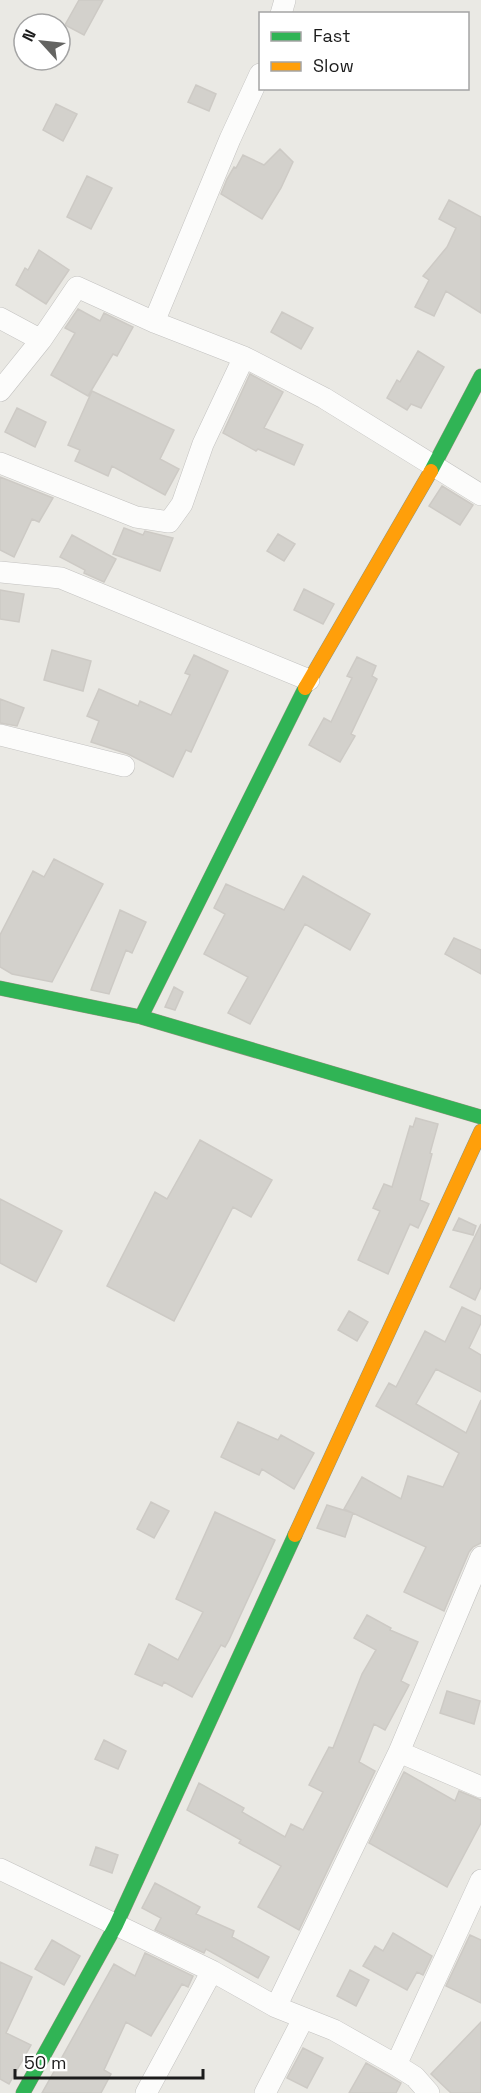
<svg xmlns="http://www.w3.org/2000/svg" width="481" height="2093" font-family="'Space Grotesk',sans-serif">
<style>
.building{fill:#d3d1cc;stroke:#cdcac5;stroke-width:1.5}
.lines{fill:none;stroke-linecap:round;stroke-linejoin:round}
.street-casing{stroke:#c3c2c0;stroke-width:22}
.fast-casing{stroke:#90947c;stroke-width:15}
.slow-casing{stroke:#90947c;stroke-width:15}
.street{stroke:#fcfcfb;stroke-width:21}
.fast{stroke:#30b455;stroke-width:14}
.slow{stroke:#ff9f0a;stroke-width:14}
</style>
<rect width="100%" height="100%" fill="#eae9e4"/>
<path class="building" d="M79,0H103L84,35L65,25Z
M196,85L216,94L209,111L188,102Z
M56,104L77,114L63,141L43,130Z
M280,149L293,162L281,188L262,219L221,194L227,179L234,167L236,168L243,155L264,165Z
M87,176L112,188L91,229L67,217Z
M449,200L481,217V313L446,291L434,316L415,307L429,280L423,276L447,247L456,228L439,219Z
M39,250L69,270L46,304L16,285L25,268L28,270Z
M78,309L100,321L104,313L133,327L117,356L113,354L88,396L51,375L75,333L65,328Z
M282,312L313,328L301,349L271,332Z
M418,351L444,367L421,408L411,404L407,410L387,398L397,380L400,382Z
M250,374L283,392L264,428L303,445L294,465L258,449L256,451L223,433Z
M92,391L174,430L160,459L179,469L165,495L112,466L108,476L75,461L80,450L68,445Z
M17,408L46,422L35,447L5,432Z
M0,477L53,498L39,522L32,519L14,557L0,550Z
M442,486L473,505L460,525L429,506Z
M124,528L143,535L145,531L173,538L160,571L113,554Z
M278,534L295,544L284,561L267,551Z
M72,535L116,559L104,582L84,573L85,570L60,557Z
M304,589L334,604L323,624L294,610Z
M0,590L24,594L19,622L0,619Z
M52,650L91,661L83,691L44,680Z
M194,655L228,671L191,752L186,750L173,777L128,754L91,742L99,721L87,716L99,689L138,706L140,701L171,715L190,675L185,673Z
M357,657L376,666L372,676L377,679L351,734L355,736L340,762L309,745L324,718L331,722L352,678L347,676Z
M0,699L24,708L17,726L0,723Z
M54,859L103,884L52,982L12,974L0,967V935L33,871L44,877Z
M303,876L370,914L350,950L305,924L250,1024L228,1013L248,977L204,954L225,914L214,908L226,884L284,910Z
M120,910L146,922L132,953L126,950L109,994L91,990Z
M454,938L481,950V974L445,954Z
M174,987L183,992L175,1010L165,1007Z
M416,1118L438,1124L430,1153L432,1154L420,1200L429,1204L418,1228L410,1224L388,1274L358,1260L380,1211L373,1208L384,1184L392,1187L410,1126L413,1127Z
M200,1140L272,1180L251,1217L233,1207L174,1321L107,1286L155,1192L167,1199Z
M0,1199L62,1231L36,1282L0,1263Z
M459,1218L476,1226L473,1235L453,1230Z
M481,1224V1287L475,1300L450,1287Z
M462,1307L481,1316V1323L469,1348L481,1355V1392L436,1369L416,1404L466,1433L481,1400V1543L473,1547L469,1552L444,1611L404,1592L426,1547L344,1509L362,1477L401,1499L408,1476L443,1487L459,1453L376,1406L389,1383L396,1387L425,1331L445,1342Z
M349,1311L368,1322L357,1341L338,1330Z
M238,1422L278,1440L281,1435L314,1453L294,1489L262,1469L259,1475L221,1457Z
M151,1502L169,1511L154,1538L137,1529Z
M327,1505L353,1513L345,1537L317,1528Z
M215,1512L275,1540L229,1640L225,1647L221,1645L192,1697L164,1682L162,1686L135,1674L149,1644L178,1660L203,1612L176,1599Z
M367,1615L391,1628L390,1630L418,1642L401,1681L409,1685L385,1730L374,1724L359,1762L375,1771L299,1930L258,1907L281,1866L239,1843L241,1840L187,1810L199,1783L244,1808L242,1812L285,1837L291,1824L303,1830L323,1792L309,1785L329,1747L333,1748L362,1674L376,1650L354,1638Z
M447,1691L480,1701L474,1724L440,1713Z
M104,1740L126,1751L118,1769L95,1759Z
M404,1772L455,1801L459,1791L481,1800V1823L447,1887L369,1843Z
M96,1847L118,1855L112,1873L90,1865Z
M155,1883L200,1907L196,1914L234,1931L232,1937L269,1957L258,1978L206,1949L204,1953L155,1930L161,1918L142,1908Z
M393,1933L432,1956L423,1975L417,1972L407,1990L363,1966L375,1946L383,1951Z
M470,1935L481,1940V2003L446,1986Z
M52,1940L80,1956L64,1985L35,1969Z
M145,1953L193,1976L188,1987L182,1984L151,2036L126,2022L104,2070L111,2074L101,2093H42L114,1964L135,1976Z
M0,1962L32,1977L6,2033L31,2045L9,2084L0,2079Z
M350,1970L369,1980L356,2006L337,1996Z
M481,2022V2093H451L431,2074Z
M303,2048L323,2058L307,2088L287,2078Z
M366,2063L401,2083L396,2093H349Z"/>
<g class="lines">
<g class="street-casing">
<path id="street" d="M281,14L285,0
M0,318L41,340L0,391
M154,322L230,139L260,74
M244,357L324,398L481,495
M0,463L136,517L169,522L182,504L203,444L244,357L154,322L77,287L41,340
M0,572L61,578L309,680
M0,735L124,766
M399,1752L481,1787
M0,1869L212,1971L276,2007L334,2030L396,2065L415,2077L429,2093
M276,2007L399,1752L481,1557
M396,2065L481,1880
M146,2093L212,1971
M265,2093L303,2019"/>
</g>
<g class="fast-casing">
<path id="fast" d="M431,471L481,376
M0,988L141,1017L481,1117
M141,1017L305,688
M23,2093L116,1925L295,1535"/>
</g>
<g class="slow-casing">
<path id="slow" d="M305,688L431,471
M295,1535L481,1131"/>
</g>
<use href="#street" class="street"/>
<use href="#fast" class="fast"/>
<use href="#slow" class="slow"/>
</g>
<rect x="259" y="12" width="210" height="78" fill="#ffffff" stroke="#a4a4a4" stroke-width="1.5"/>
<rect x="271" y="32" width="30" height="9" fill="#30b455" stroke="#a4a4a4" stroke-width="1.5"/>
<text x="313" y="42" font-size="18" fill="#1c1c1c">Fast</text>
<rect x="271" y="62" width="30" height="9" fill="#ff9f0a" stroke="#a4a4a4" stroke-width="1.5"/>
<text x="313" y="72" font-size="18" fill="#1c1c1c">Slow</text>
<g transform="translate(42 42) rotate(297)"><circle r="28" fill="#ffffff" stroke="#a4a4a4" stroke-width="1.5"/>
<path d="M0-4.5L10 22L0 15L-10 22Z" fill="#646462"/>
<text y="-9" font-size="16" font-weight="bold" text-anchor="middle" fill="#1c1c1c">N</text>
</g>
<path d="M15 2069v9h188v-9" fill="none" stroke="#1c1c1c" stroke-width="3"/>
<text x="24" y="2069" font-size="18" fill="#1c1c1c" stroke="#ffffff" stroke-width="4.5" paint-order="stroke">50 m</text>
</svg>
